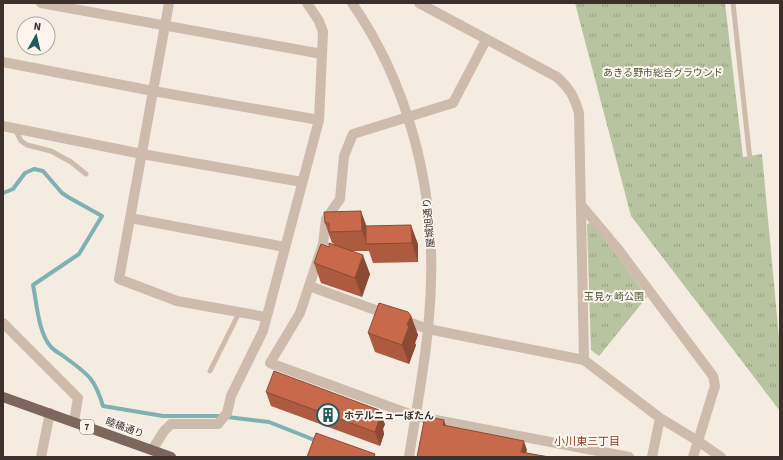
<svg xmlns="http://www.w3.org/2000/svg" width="783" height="460" font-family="'Source Sans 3','Noto Sans JP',sans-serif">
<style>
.park{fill:url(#park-tufts)}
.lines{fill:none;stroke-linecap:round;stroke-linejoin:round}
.stream{stroke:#7fb0b2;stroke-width:4}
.service{stroke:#cdbbac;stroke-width:5}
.minor{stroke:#cdbbac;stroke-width:10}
.tertiary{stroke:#cdbbac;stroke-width:10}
.primary{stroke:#7d675c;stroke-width:10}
.wall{fill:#ac5a40}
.shaded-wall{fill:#8c4a34}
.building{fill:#c8694b;stroke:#8c4a34}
.labels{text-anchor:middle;stroke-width:4;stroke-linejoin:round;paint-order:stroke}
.shield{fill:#fbf5ee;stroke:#756b66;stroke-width:1}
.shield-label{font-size:9px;font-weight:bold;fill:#3b302b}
.park-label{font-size:10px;fill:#4a5a2e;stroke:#fbf5ee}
.street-label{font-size:10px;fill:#3b302b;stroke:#fbf5ee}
.poi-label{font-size:10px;font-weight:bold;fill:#3b302b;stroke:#fbf5ee;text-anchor:start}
.neighbourhood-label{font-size:11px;fill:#8c3b22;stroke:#fbf5ee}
</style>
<defs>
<pattern id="park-tufts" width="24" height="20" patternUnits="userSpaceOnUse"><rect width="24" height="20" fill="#b8c4a0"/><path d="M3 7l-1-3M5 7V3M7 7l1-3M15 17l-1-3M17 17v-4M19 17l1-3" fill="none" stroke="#97a083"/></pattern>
</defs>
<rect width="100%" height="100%" fill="#f4ebe1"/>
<path class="park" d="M575,3H725L743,157L762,154L780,349V411L631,216Z
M593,222L647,297L599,356L591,350L587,224Z"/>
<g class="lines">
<path class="stream" d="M3,193L13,189L25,173L34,169L43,171L62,193L68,197L102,216L79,254L33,285C37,304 38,332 51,347C55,351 62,355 66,358C89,375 95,379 103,406L163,416H219L269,422L317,441"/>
<path class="service" d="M733,3L750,160
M15,129L21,141L27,145L51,151L71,162L86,174
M210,371L239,313"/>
<path class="minor" d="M41,3L322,54
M169,3L119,279L177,301L266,317
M419,3L557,77C570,89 574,96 579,113L584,360L660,418L698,441L693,457
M486,40L453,103L353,134L344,156L340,199L326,219L323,244L300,313L270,363L415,416L629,457
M3,62L153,91L319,120
M3,126L142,154L302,182
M581,205L618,249L713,376L715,386L698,441L721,457
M130,218L285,247
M309,286L428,329L584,360
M3,323L78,398L74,422
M152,450L164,431L171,424H218L227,413L231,396L263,331L319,120L323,32L319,21L307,3
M41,457L50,413
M652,457L660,418"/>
<path class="tertiary" d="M352,3C407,82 434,184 431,280C430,339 418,399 409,457"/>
<path class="primary" d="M3,397L171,457"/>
</g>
<path class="wall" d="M325,223L367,226L418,244V262L373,263L369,251H352L370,274L362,297L321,283L314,263L329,247L334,245L333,243H332Z
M411,316L418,335L415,343L416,345L409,364L375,352L368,333Z
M266,392L385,424L383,429L384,434L380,446L271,406Z"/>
<path class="shaded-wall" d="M361,211L368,230L367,244L362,231Z
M411,225L418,244V262L412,243Z
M363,255L370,274L362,297L355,278Z
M411,316L418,335L415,343L416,345L409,364L402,345L407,325Z
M379,410L385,424L383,429L384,434L380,446L375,432L376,418Z
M444,420L447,429L443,425Z
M524,441L527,450L525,457L521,452Z"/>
<path class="building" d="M361,211L362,231L329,232V223H325L324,212Z
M411,225L412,243L366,244V226Z
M329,243L363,255L355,278L314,263L321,244L329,247Z
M379,303L408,312L411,316L407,325L409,326L402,345L368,333Z
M274,371L379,410L376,418L379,420L375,432L266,392Z
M425,416L444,420L443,425L524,441L521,452L549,457H417Z
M316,433L375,454L374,457H307Z"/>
<defs>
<g id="building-ring" transform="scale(1.15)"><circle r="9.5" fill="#fbf5ee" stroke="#1f5a5e" stroke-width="1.5"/><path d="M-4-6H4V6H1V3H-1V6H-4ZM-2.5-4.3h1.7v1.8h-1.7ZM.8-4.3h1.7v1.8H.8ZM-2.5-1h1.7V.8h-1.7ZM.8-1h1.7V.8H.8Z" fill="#1f5a5e"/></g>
</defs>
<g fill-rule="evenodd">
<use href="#building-ring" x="328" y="415"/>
</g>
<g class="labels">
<rect class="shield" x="80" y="420" width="14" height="14" rx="3"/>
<g class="shield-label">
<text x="87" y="430">7</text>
</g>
<g class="park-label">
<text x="663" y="76">あきる野市総合グラウンド</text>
<text x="614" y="300">玉見ヶ崎公園</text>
</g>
<g class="street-label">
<text transform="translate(428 223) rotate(-95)" y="4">屋城旭通り</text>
<text transform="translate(125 427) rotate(20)" y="4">睦橋通り</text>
</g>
<g class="poi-label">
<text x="344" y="419">ホテルニューぼたん</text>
</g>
<g class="neighbourhood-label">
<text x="587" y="445">小川東三丁目</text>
</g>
</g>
<rect width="783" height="460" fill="none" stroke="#3b302b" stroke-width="8"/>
<g transform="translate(36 36) rotate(8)"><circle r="19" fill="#fbf5ee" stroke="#aea6a0"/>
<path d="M0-3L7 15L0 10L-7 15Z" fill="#1f5a5e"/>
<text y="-6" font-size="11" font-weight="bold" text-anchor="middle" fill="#3b302b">N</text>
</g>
</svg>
